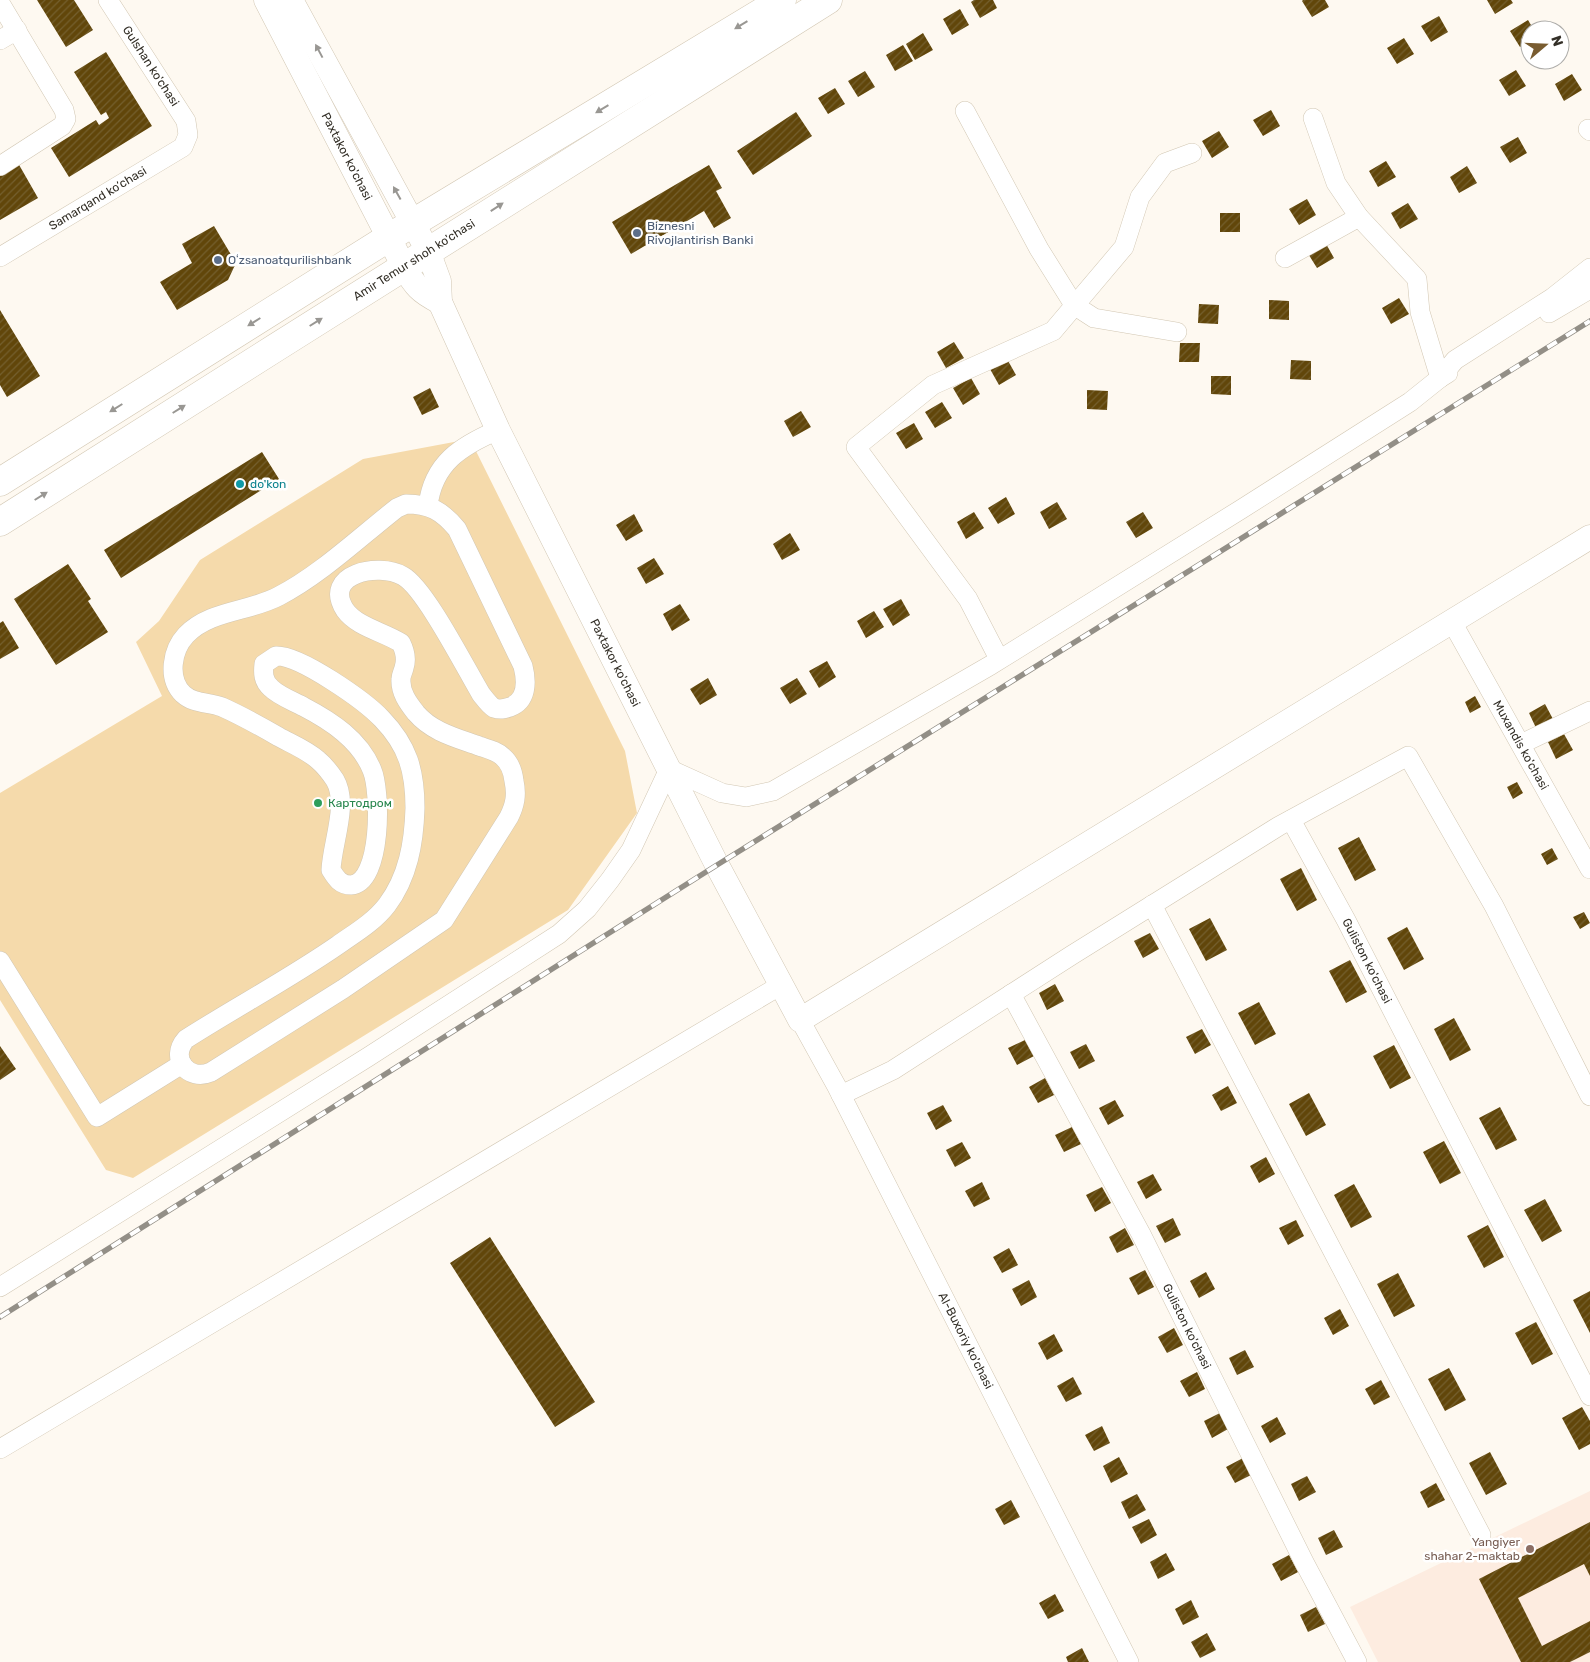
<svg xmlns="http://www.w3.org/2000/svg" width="1590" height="1662" font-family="Rubik,sans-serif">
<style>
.education{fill:#fdece0}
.pitch{fill:#f5daab}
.building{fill:url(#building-hatch)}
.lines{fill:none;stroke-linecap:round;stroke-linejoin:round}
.minor-casing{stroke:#d2c7b3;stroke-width:20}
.major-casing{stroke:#d2c7b3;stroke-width:25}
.highway-casing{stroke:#d2c7b3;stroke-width:29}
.minor{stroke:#fff;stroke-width:19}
.major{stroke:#fff;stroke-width:24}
.highway{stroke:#fff;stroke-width:28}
.rail-casing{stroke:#938f87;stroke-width:5.5}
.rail{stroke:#fff;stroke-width:4;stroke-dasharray:11;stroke-linecap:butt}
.oneway{fill:#999793}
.service-dot{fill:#5c6f8a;stroke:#fff;stroke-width:2}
.culture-dot{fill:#0f9aa8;stroke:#fff;stroke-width:2}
.leisure-dot{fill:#2e9e5b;stroke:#fff;stroke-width:2}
.education-dot{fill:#8d6e63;stroke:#fff;stroke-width:2}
.labels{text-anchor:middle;stroke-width:5;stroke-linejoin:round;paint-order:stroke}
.street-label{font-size:12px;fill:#332f27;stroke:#fff}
.service-label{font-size:12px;fill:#4e5e75;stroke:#fff;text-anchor:start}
.culture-label{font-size:12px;fill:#0d838f;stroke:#fff;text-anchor:start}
.leisure-label{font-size:12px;fill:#27864d;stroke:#fff;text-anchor:start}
.education-label{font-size:12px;fill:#785e54;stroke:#fff;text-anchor:end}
</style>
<defs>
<pattern id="building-hatch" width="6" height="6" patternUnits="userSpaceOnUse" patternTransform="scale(1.25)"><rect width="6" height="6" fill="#61460a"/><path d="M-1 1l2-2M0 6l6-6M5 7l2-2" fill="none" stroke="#745f2e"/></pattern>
</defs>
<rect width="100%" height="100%" fill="#fef9f1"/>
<path class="education" d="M1590,1491V1662H1378L1350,1607Z"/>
<path class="pitch" d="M470,439L625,751L637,813L568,910L133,1178L106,1170L0,1000V793L162,696L136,642L159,621L200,560L363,459Z"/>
<path class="building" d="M37,0H74L93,30L66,47Z
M974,0H993L997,8L980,18L971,2Z
M1303,0H1325L1329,7L1312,17L1302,1Z
M1487,0H1511L1513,3L1495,14Z
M960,9L969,25L952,35L943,19Z
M1439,16L1448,32L1431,42L1421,26Z
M1528,20L1534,30H1530V41L1520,47L1510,31Z
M923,33L933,50L915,60L906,44Z
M1404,38L1414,54L1397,64L1387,48Z
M903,45L913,61L895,71L886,55Z
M106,52L152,126L69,177L51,148L96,120L99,125L109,118L106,112L101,115L74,72Z
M1516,70L1526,86L1509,96L1499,80Z
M865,71L875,87L858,97L848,81Z
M1572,74L1582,90L1564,101L1555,84Z
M835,88L845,104L828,114L818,98Z
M1271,110L1280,126L1263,136L1253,120Z
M796,112L812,136L753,175L737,151Z
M1219,131L1229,147L1212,158L1202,141Z
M1518,137L1527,153L1510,163L1500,147Z
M1386,161L1396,177L1378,187L1369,171Z
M18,163L38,198L0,220V173Z
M709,165L722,188L716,191L731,218L714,228L704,211L631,254L612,222Z
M1467,166L1477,183L1459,193L1450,177Z
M1307,199L1316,215L1299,225L1289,209Z
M1408,203L1418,219L1400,229L1391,213Z
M1220,213H1240V232H1220Z
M214,226L236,263L228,280L177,310L160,282L192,263L182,244Z
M1325,242L1334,258L1317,268L1307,252Z
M1399,298L1409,314L1391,324L1382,308Z
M1269,300L1289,301V320L1269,319Z
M1199,304L1219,305L1218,324L1198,323Z
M0,310L40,376L7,397L0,385Z
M954,342L964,358L946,368L937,352Z
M1180,343H1200L1199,362H1179Z
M1007,359L1016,375L999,385L990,369Z
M1291,360L1311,361V380L1290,379Z
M1211,376H1231V395L1211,394Z
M971,378L980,394L963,405L953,388Z
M430,388L439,407L422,415L413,397Z
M1087,390L1108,391L1107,410L1087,409Z
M942,402L952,418L935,428L925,412Z
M801,411L811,427L793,437L784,421Z
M914,423L923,439L906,449L896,433Z
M262,452L279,479L121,578L104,550Z
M1006,497L1015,514L998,524L988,508Z
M1057,502L1067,519L1049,529L1040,512Z
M974,512L984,528L966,539L957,522Z
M1143,512L1153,528L1136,538L1126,522Z
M634,514L643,531L626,541L616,525Z
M790,533L800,550L782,560L773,544Z
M654,558L664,574L646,584L637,568Z
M68,564L91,599L88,601L108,632L56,665L14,599Z
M901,599L910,615L893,626L883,609Z
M680,604L690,620L672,631L663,614Z
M874,611L884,627L866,638L857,621Z
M3,621L19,648L0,659V623Z
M827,661L836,677L819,688L809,671Z
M708,678L717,695L700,705L690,689Z
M797,678L807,694L790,704L780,688Z
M1475,696L1481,707L1470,713L1465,702Z
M1545,704L1554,721L1537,730L1529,713Z
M1564,734L1573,750L1556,759L1548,742Z
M1517,782L1523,793L1513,799L1507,787Z
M1359,837L1376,870L1355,881L1338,848Z
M1552,848L1558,859L1547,865L1541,854Z
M1301,868L1317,900L1297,911L1280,879Z
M1584,912L1590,923L1580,929L1573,917Z
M1210,918L1227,950L1206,961L1189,929Z
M1407,927L1424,959L1404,970L1387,938Z
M1150,933L1159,949L1143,958L1134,941Z
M1350,960L1367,992L1346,1003L1329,971Z
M1055,984L1064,1001L1047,1010L1039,993Z
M1259,1002L1276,1034L1255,1045L1238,1013Z
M1454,1018L1471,1050L1450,1061L1434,1029Z
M1202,1029L1211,1045L1195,1054L1186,1037Z
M1025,1040L1034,1056L1017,1065L1008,1048Z
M1086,1044L1095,1061L1079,1069L1070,1052Z
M1394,1045L1411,1078L1390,1089L1373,1056Z
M0,1046L16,1069L0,1080Z
M1045,1078L1054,1095L1038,1103L1029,1087Z
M1228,1086L1237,1103L1221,1111L1212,1095Z
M1309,1093L1326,1125L1306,1136L1289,1104Z
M1115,1100L1124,1116L1108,1125L1099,1108Z
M943,1105L952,1121L936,1130L927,1113Z
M1500,1107L1517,1140L1496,1150L1479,1118Z
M1072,1127L1081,1144L1064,1152L1055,1135Z
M1444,1141L1461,1173L1440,1184L1423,1152Z
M962,1142L971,1158L955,1167L946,1150Z
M1266,1157L1275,1174L1259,1183L1250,1166Z
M1153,1174L1162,1190L1146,1199L1137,1182Z
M982,1182L990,1199L974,1207L965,1191Z
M1354,1184L1372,1217L1351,1228L1334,1195Z
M1102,1187L1111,1203L1095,1212L1086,1195Z
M1545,1199L1562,1231L1542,1242L1524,1210Z
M1173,1218L1181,1235L1165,1243L1156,1226Z
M1296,1220L1304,1236L1288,1245L1279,1228Z
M1488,1225L1504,1257L1484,1268L1467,1236Z
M1125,1228L1134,1245L1117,1253L1109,1237Z
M490,1237L595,1402L555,1427L450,1263Z
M1009,1248L1018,1265L1002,1273L993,1257Z
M1145,1270L1154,1287L1138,1295L1129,1278Z
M1206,1272L1215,1289L1199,1298L1190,1281Z
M1398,1273L1415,1306L1394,1317L1377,1284Z
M1029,1280L1037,1297L1021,1306L1012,1289Z
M1590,1291V1333L1573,1300Z
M1340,1309L1349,1326L1333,1335L1324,1318Z
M1536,1322L1553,1354L1532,1365L1515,1333Z
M1174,1328L1183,1345L1167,1353L1158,1337Z
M1054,1334L1063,1351L1047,1360L1038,1343Z
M1245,1350L1254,1367L1237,1375L1229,1358Z
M1449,1368L1466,1400L1445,1411L1428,1379Z
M1197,1372L1205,1389L1189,1397L1180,1381Z
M1073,1377L1082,1394L1066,1402L1057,1386Z
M1381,1380L1390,1397L1374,1405L1365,1389Z
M1582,1407L1590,1421V1444L1579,1450L1562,1418Z
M1220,1413L1228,1429L1212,1438L1204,1421Z
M1277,1417L1286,1434L1270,1443L1261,1426Z
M1102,1426L1110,1443L1094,1451L1085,1435Z
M1490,1452L1507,1484L1486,1495L1469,1463Z
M1119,1457L1128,1474L1111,1483L1103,1466Z
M1243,1458L1251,1475L1235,1483L1226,1467Z
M1307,1476L1316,1492L1299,1501L1291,1484Z
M1436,1483L1445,1500L1428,1508L1420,1492Z
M1137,1494L1146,1510L1129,1519L1121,1502Z
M1011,1500L1020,1517L1004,1525L995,1509Z
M1149,1519L1157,1535L1141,1544L1132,1527Z
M1590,1522V1576L1584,1564L1518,1598L1542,1646L1590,1621V1652L1570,1662H1521L1479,1579Z
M1334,1530L1343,1547L1326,1555L1318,1538Z
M1166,1553L1175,1570L1158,1579L1150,1562Z
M1289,1555L1298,1572L1281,1581L1272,1564Z
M1055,1594L1064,1611L1048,1619L1039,1603Z
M1191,1600L1199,1617L1183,1625L1175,1609Z
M1316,1607L1325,1624L1308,1632L1300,1615Z
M1207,1633L1216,1650L1200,1658L1191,1642Z
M1082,1648L1089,1662H1068L1066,1657Z"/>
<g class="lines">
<g class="minor-casing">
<g id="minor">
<path d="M0,3L64,110L66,119L62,126L0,166"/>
<path d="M0,40L17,30"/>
<path d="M965,111L1039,249L1074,305L1094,318L1177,332"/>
<path d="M1313,118L1336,183L1359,217L1417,279L1420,312L1440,378L1448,373"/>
<path d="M1588,129L1590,131"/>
<path id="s1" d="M0,257L183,147L188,135L186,121L108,0"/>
<path d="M1285,258L1359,217"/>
<path d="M1549,313L1590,289"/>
<path d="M406,504C430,504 442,511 457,529L523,666C527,682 527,701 510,707C504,709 500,710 494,708C489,705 485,699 481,694C466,669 425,588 403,576C378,562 322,574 345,610C357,627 384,632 401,643C405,651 407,659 404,668C403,672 401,675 401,679C400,692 408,703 416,713C432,732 457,738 479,746C488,749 497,751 503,757C510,763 513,772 514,781C517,795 515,805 509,817L444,920L343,989L211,1072C188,1082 169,1058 186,1039C236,1007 289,979 338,945C355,933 374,922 387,905C408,877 414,843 415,808C415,771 408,746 382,719C365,701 300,655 276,656L264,664C263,673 263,681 271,688C279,696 293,701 304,707C331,721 360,740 372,770C381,791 382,883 351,885C340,885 336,878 331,870C332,843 349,804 335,780C331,774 324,765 318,760C307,750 292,744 279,737C260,726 242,716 222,707C208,702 194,704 183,694C167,678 172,650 186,635C210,610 249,612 279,596C320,575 361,536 397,508Z"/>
<path d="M428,506C433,463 461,446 498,430"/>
<path id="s2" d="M1452,622L1590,869"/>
<path d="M999,659L968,599L856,447L933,385L1053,331L1124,247L1140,197L1165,163L1192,153"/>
<path d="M1521,744L1590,711"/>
<path id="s3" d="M1291,820L1346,920L1590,1396"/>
<path d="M1152,905L1481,1535"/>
<path d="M0,961L97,1117L182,1064"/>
<path id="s4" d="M1011,994L1141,1234L1304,1562L1357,1662"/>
<path id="s5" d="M800,1020L837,1087L1129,1662"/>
<path d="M841,1095L893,1070L1072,955L1279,826L1408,756L1494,906L1590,1096"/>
<path d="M0,1287L368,1057L559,934L587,909L610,880L631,850L669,769L722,793L746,797L773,791L991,665L1240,510L1410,402L1440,378L1455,360L1552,298L1590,268"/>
<path d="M0,1449L781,985"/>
</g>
</g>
<g class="major-casing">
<g id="major">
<path id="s6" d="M266,0L404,267C415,286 420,292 440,302"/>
<path id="s7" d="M291,0L428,251L439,281L440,302L498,430L717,865L800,1020L1590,537"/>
</g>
</g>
<g class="highway-casing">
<g id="highway">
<path d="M0,482L388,238L782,0"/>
<path id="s8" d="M0,522C276,348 551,172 828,0"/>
</g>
</g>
<use href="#minor" class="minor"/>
<use href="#major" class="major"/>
<use href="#highway" class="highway"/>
<g class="rail-casing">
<path id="rail" d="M0,1317L717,865L1590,321"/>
</g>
<use href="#rail" class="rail"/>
</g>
<defs><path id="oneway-solid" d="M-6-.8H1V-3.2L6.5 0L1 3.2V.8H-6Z" transform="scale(1.25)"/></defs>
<g class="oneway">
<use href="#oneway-solid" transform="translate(741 25) rotate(149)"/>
<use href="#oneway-solid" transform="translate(319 51) rotate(-118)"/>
<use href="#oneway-solid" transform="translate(602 109) rotate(149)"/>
<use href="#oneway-solid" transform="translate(397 193) rotate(-119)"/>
<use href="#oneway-solid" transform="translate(497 207) rotate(-33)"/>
<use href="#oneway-solid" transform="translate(254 322) rotate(148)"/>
<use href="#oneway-solid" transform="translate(316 322) rotate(-32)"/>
<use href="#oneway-solid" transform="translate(116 408) rotate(148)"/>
<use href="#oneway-solid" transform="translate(179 409) rotate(-32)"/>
<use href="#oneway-solid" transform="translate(41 496) rotate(-32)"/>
</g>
<g class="service-dot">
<circle cx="637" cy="233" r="5"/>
<circle cx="218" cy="260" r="5"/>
</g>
<circle class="culture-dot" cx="240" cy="484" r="5"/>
<circle class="leisure-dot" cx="318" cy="803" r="5"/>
<circle class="education-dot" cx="1530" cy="1549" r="5"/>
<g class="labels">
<g class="street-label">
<text transform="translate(151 66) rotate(57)" y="4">Gulshan ko'chasi</text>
<text dy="4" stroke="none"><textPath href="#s6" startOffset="176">Paxtakor ko'chasi</textPath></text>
<text dy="4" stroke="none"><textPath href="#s1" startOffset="114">Samarqand ko‘chasi</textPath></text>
<text dy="4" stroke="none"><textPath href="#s8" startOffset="490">Amir Temur shoh ko'chasi</textPath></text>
<text dy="4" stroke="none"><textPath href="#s7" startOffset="740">Paxtakor ko'chasi</textPath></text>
<text dy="4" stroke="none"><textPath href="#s2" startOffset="141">Muxandis ko'chasi</textPath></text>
<text dy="4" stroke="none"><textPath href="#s3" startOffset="160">Guliston ko'chasi</textPath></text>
<text dy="4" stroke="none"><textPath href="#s4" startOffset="376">Guliston ko'chasi</textPath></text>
<text dy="4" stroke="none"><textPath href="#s5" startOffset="361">Al-Buxoriy ko'chasi</textPath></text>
</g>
<g class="service-label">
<text x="647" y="230">Biznesni<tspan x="647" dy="14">Rivojlantirish Banki</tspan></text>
<text x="228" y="264">Oʻzsanoatqurilishbank</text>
</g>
<g class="culture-label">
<text x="250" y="488">do'kon</text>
</g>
<g class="leisure-label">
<text x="328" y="807">Картодром</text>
</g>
<g class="education-label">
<text x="1520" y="1546">Yangiyer<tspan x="1520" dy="14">shahar 2-maktab</tspan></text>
</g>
</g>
<g transform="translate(1545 45) rotate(71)"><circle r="24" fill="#ffffff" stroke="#adaca9"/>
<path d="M0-4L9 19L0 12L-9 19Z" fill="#795c30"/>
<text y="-8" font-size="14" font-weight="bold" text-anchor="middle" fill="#332f27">N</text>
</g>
</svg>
